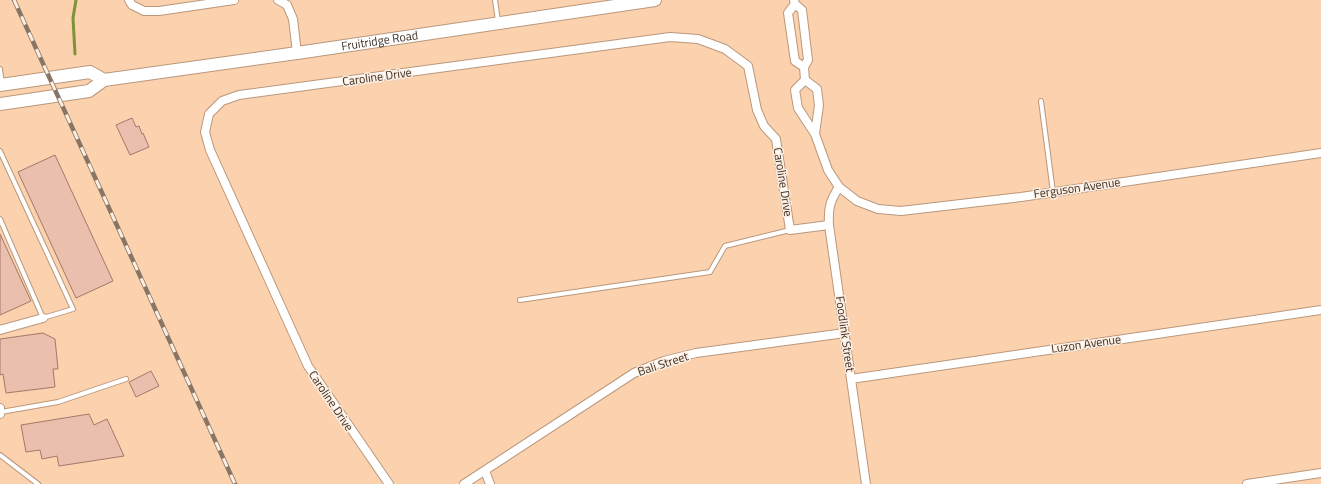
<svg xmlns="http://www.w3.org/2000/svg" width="1321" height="484" font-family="'Titillium Web',sans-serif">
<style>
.built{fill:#fbd1ae}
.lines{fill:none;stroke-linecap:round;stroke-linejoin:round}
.stream{stroke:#7d9336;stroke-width:3}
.building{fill:#ebbfae;stroke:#a2796a}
.lane-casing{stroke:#ba987c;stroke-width:6}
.street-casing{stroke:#ba987c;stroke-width:10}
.secondary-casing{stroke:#ba987c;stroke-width:14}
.lane{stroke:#fff;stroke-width:4}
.street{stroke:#fff;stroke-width:8}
.secondary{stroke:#fff;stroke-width:12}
.rail-casing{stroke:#897565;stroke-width:4.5}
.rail{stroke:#fdeee2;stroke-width:3;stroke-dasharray:9;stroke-linecap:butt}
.labels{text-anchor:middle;stroke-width:3;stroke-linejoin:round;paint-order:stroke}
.street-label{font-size:12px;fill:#3d2f24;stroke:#fdeee2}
</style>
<rect width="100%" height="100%" fill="#fbdec6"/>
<path class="built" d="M0,0H1321V484H0Z"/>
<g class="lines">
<path class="stream" d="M75,54L73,18L76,0"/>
</g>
<path class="building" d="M132,118L136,127L139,126L142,134L143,133L149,147L130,155L116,125Z
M55,155L113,281L76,298L18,172Z
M0,234L31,301L0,315Z
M43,333L55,339L58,369H53L55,387L6,393L3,374L0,375V339Z
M151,371L159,386L136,397L129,382Z
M89,414L94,425L107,419L124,456L59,466L57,456L42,459L40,450L26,452L21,425Z"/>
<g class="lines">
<g class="lane-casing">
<path id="lane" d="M495,0L498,21
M0,69L2,84
M1041,101L1053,192
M0,151L73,309L43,318L0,219
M520,300L710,272L725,246L790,230
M1,412L58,402L126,379
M0,455L38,484"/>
</g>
<g class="street-casing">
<path id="street" d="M129,0L132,5L144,11H159L234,0
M278,0L287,5L293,19L297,53
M794,0L795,4L788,13L795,61L804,67
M795,4L802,10L808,60L804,67
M804,67L805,80L817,89L819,105L815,134
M805,80L795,90L798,108L815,134L828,170L839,187L857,201L878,209L901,211L1021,197L1321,153
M839,187C830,201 828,208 829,225L866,484
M0,330L43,318
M851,379L1321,310
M0,408V414
M485,471L490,484
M389,484L308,366L210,150L205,132L209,114L222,101L239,95L670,37L698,39L725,49L748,66L757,110L764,126L776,139L790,230L829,225
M464,484L634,373L664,361L696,353L845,333
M1247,484L1321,473"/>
</g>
<g class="secondary-casing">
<g id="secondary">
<path d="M0,85L90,72L104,80"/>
<path id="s1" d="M0,104L89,91L104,80L297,53L655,0"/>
</g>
</g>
<use href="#lane" class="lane"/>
<use href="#street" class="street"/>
<use href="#secondary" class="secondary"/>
<g class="rail-casing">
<path id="rail" d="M14,0L235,484"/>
</g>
<use href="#rail" class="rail"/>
</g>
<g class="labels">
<g class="street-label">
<text dy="4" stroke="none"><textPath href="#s1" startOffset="387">Fruitridge Road</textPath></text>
<text transform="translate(377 77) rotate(-8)" y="4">Caroline Drive</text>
<text transform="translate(783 182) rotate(81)" y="4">Caroline Drive</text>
<text transform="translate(1077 188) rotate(-8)" y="4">Ferguson Avenue</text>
<text transform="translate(845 334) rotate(82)" y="4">Foodlink Street</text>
<text transform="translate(1086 344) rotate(-8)" y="4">Luzon Avenue</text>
<text transform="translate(663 364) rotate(-18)" y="4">Bali Street</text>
<text transform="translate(331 401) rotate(56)" y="4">Caroline Drive</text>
</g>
</g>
</svg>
